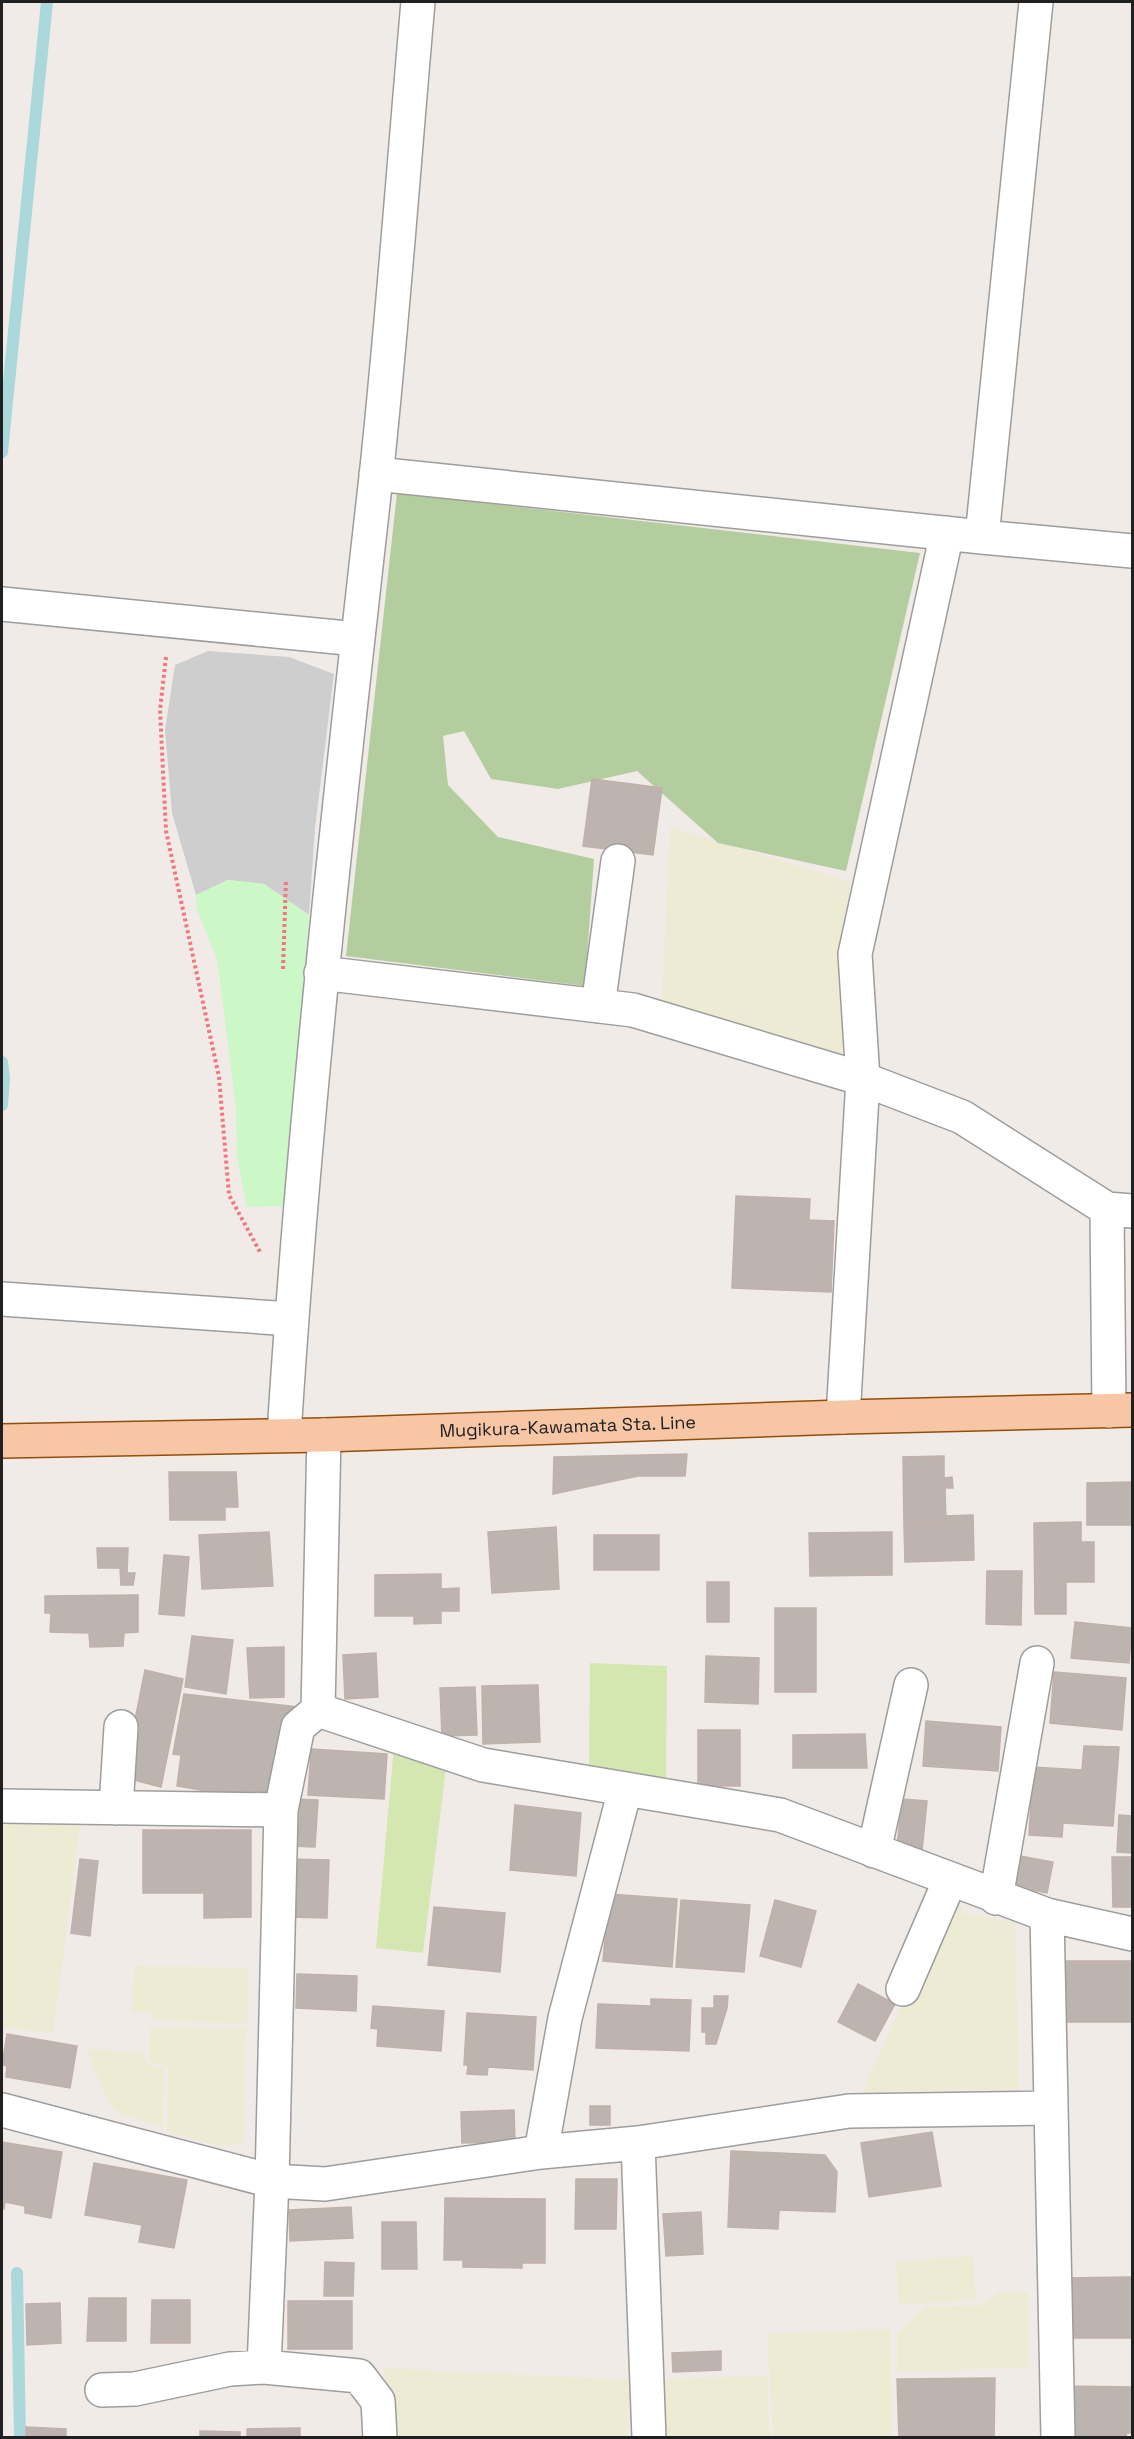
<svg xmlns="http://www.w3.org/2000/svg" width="1134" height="2439" font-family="'Space Grotesk',sans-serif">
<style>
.religious{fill:#cecece}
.farmland{fill:#edebd4}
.grass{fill:#d4e7b0}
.forest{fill:#b4cd9e}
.park{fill:#ccf7c7}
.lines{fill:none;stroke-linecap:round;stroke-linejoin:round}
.stream{stroke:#aad8db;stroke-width:12}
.building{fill:#bdb4b0;stroke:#c1b0aa;stroke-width:1.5}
.minor-casing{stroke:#9d9d9d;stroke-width:36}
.major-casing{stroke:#934e09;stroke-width:36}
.path{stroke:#f2767e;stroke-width:4;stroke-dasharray:3 3;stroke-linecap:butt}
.minor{stroke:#fff;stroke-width:33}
.major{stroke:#f7c6a5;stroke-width:33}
.labels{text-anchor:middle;stroke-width:4.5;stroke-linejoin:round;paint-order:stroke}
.street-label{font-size:18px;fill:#202020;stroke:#fff}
</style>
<rect width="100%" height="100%" fill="#f0ebe7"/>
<path class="religious" d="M208,651L289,657L334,674L315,828L309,915L264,884L228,880L196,895L172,813L165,730L175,665Z"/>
<path class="farmland" d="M670,827L851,882L838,961L843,1047L841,1055L834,1057L662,1000Z
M2,1817L81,1818L53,2034L2,2027Z
M952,1890L959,1892L962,1913L1015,1922L1019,2089L863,2092Z
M135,1966L249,1968L247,2024L151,2020L152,2013L131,2011Z
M150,2027L245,2029L244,2141L230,2146L210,2144L167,2132L168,2066L149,2062Z
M86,2049L143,2052L147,2065L164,2068L163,2127L124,2115L110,2106Z
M973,2256L976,2300L899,2305L896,2261Z
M1001,2291L1028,2293L1029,2367L897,2372V2333L926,2307L984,2305Z
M890,2329L892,2437H773L767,2334Z
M385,2368L629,2380L628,2436H384Z
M767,2376L770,2437H665V2379Z"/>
<path class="grass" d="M590,1663L667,1666L666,1779L589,1765Z
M394,1747L446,1768L423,1953L376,1948Z"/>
<path class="forest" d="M397,493L920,553L846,871L718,843L637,771L558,789L491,779L464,731L443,736L448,785L498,837L594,859L585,986L346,956Z"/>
<path class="park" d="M228,880L264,884L309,915L285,1206L247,1207L237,1157L236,1107L217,959L197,910L196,895Z"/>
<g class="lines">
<path class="stream" d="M2,452L47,2
M2,1062L4,1078L2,1105
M17,2273L20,2438"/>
</g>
<path class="building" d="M592,779L662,788L653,855L583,846Z
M736,1196L810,1199L809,1220L834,1221L831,1292L732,1288Z
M687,1454L685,1476H638L553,1494L554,1457Z
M944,1456V1478L952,1477L953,1488H945L946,1525L904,1526L903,1457Z
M169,1472H236L238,1507H225V1520H170Z
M1132,1482V1525H1087V1483Z
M973,1515L974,1560L905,1562L904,1526L946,1525L945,1516Z
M1081,1522V1542H1094V1582H1066V1614H1035L1034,1523Z
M556,1527L559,1589L492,1593L488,1532Z
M269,1532L273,1586L202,1589L199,1535Z
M892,1532V1575L810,1576L809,1533Z
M594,1535H659V1570H594Z
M97,1548H128L127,1573H135L133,1585H121L120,1568H98Z
M164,1555L189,1557L184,1616L159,1614Z
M987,1571H1022L1021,1625L986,1624Z
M441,1574V1589L459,1588V1611H441V1623L414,1624V1616H375V1575Z
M707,1582H729V1622H707Z
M138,1595V1632L124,1633L123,1646L90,1647L89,1633L50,1632L51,1613H45V1596Z
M775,1608H816V1692H775Z
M1075,1622L1132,1628L1129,1663L1071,1658Z
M192,1636L233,1640L226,1694L185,1687Z
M284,1647V1697L250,1698L247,1648Z
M376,1653L378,1697L345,1699L343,1655Z
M706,1656L759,1658L758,1704L705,1702Z
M145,1670L183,1679L161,1787L130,1779L140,1727L134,1725Z
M1054,1672L1126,1678L1122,1730L1050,1723Z
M538,1685L540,1742L483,1744L482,1686Z
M475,1687L477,1735L442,1736L440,1688Z
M184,1694L298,1707L275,1803L177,1786L181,1755L173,1754Z
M926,1721L1001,1727L998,1771L923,1766Z
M698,1730H740V1786H698Z
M865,1734L867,1768H793V1735Z
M1084,1746L1119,1747L1113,1826L1063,1823L1062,1837L1029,1835L1033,1767L1082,1770Z
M311,1749L387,1754L384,1799L308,1795Z
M294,1799L318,1800L315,1847L291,1846Z
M902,1799L927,1801L922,1851L897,1847Z
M515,1805L581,1813L576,1876L510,1870Z
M1119,1815L1132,1816V1853L1117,1852Z
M143,1830H251V1917L204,1918V1893H143Z
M1020,1856L1053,1862L1047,1893L1015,1887Z
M1112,1857H1132V1907H1113Z
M80,1859L98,1861L90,1936L71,1933Z
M291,1859L329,1860L327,1918L289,1917Z
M609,1894L677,1899L672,1967L603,1961Z
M681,1900L750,1905L744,1972L676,1967Z
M775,1900L816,1911L801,1967L760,1956Z
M434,1907L505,1913L500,1972L428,1965Z
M1054,1961H1132V2022H1055Z
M297,1974L357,1976L356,2011L296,2008Z
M858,1984L895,2004L875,2041L838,2022Z
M714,1996H728L727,2008L716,2044H706V2032H702V2008H714Z
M651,1999L691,2000L689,2051L596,2048L598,2004L651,2006Z
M373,2006L444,2011L441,2051L377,2046L378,2029L371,2028Z
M467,2013L536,2017L533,2070L488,2067L487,2075L467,2074L468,2065H464Z
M7,2034L77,2046L70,2088L6,2077L7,2066L2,2065Z
M590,2106H610V2125H590Z
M514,2110L515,2142L462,2143L461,2112Z
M932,2132L941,2186L869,2197L861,2143Z
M2,2142L62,2152L51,2218L25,2213V2206L5,2202L4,2209L2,2208Z
M731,2151L825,2155L837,2172L835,2212L779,2210L778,2229L728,2227Z
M94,2163L187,2180L174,2248L139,2242L142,2225L85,2215Z
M576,2179H617L616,2229H575Z
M445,2198L545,2199V2263H522V2268L463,2267V2260H444Z
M351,2207L353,2238L290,2241L289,2210Z
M701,2212L703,2254L666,2256L663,2214Z
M382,2222H416L417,2269H382Z
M325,2262L354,2263L353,2296H324Z
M1132,2277V2338H1061L1062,2278Z
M89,2298H126V2341H87Z
M152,2300H190V2343H151Z
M288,2301H352V2349H288Z
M60,2303L61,2343L27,2345L26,2304Z
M721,2351V2370L673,2372L672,2353Z
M995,2378L994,2438H899L897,2379Z
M1062,2386L1132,2387V2433H1126L1127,2438H1063Z
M26,2427L66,2429V2438H26Z
M300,2428V2438H247V2429Z
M200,2431L240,2432V2438H200Z"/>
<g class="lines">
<g class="minor-casing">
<path id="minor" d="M376,474L982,537L1132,551
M982,537L1036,2
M2,604L357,639
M321,973L633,1010L863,1079L962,1117L1107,1209L1132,1211
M598,1006L618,861
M1107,1209L1109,1411
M2,1299L291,1319
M843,1417L863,1079L855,954L947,533
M284,1435C304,1115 340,796 376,477C393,319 404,160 418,2
M318,1710L483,1765L780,1815L1047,1915L1132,1934
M2,1806L281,1810
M116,1808L121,1727
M874,1851L911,1685
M996,1898L1037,1663
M1047,1915L1058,2438
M903,1989L950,1880
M2,2110L272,2181L325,2184L541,2152L638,2143L849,2111L1050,2108
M638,2143L649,2438
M541,2152L565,2018L625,1790
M264,2367L272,2181L281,1810L298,1727L318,1710L324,1435
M102,2390L135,2389L230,2369L264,2367L359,2376L378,2401L380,2438"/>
</g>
<g class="major-casing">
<g id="major">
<path id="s1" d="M2,1441L324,1435L843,1417L1132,1410"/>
</g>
</g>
<path class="path" d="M166,657L160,710L166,831L219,1077L229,1195L260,1252
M283,969L286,879"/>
<use href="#minor" class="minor"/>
<use href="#major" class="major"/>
</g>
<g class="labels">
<g class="street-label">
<text dy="6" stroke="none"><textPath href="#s1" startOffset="566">Mugikura-Kawamata Sta. Line</textPath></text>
</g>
</g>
<rect width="1134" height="2439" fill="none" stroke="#202020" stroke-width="6"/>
</svg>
